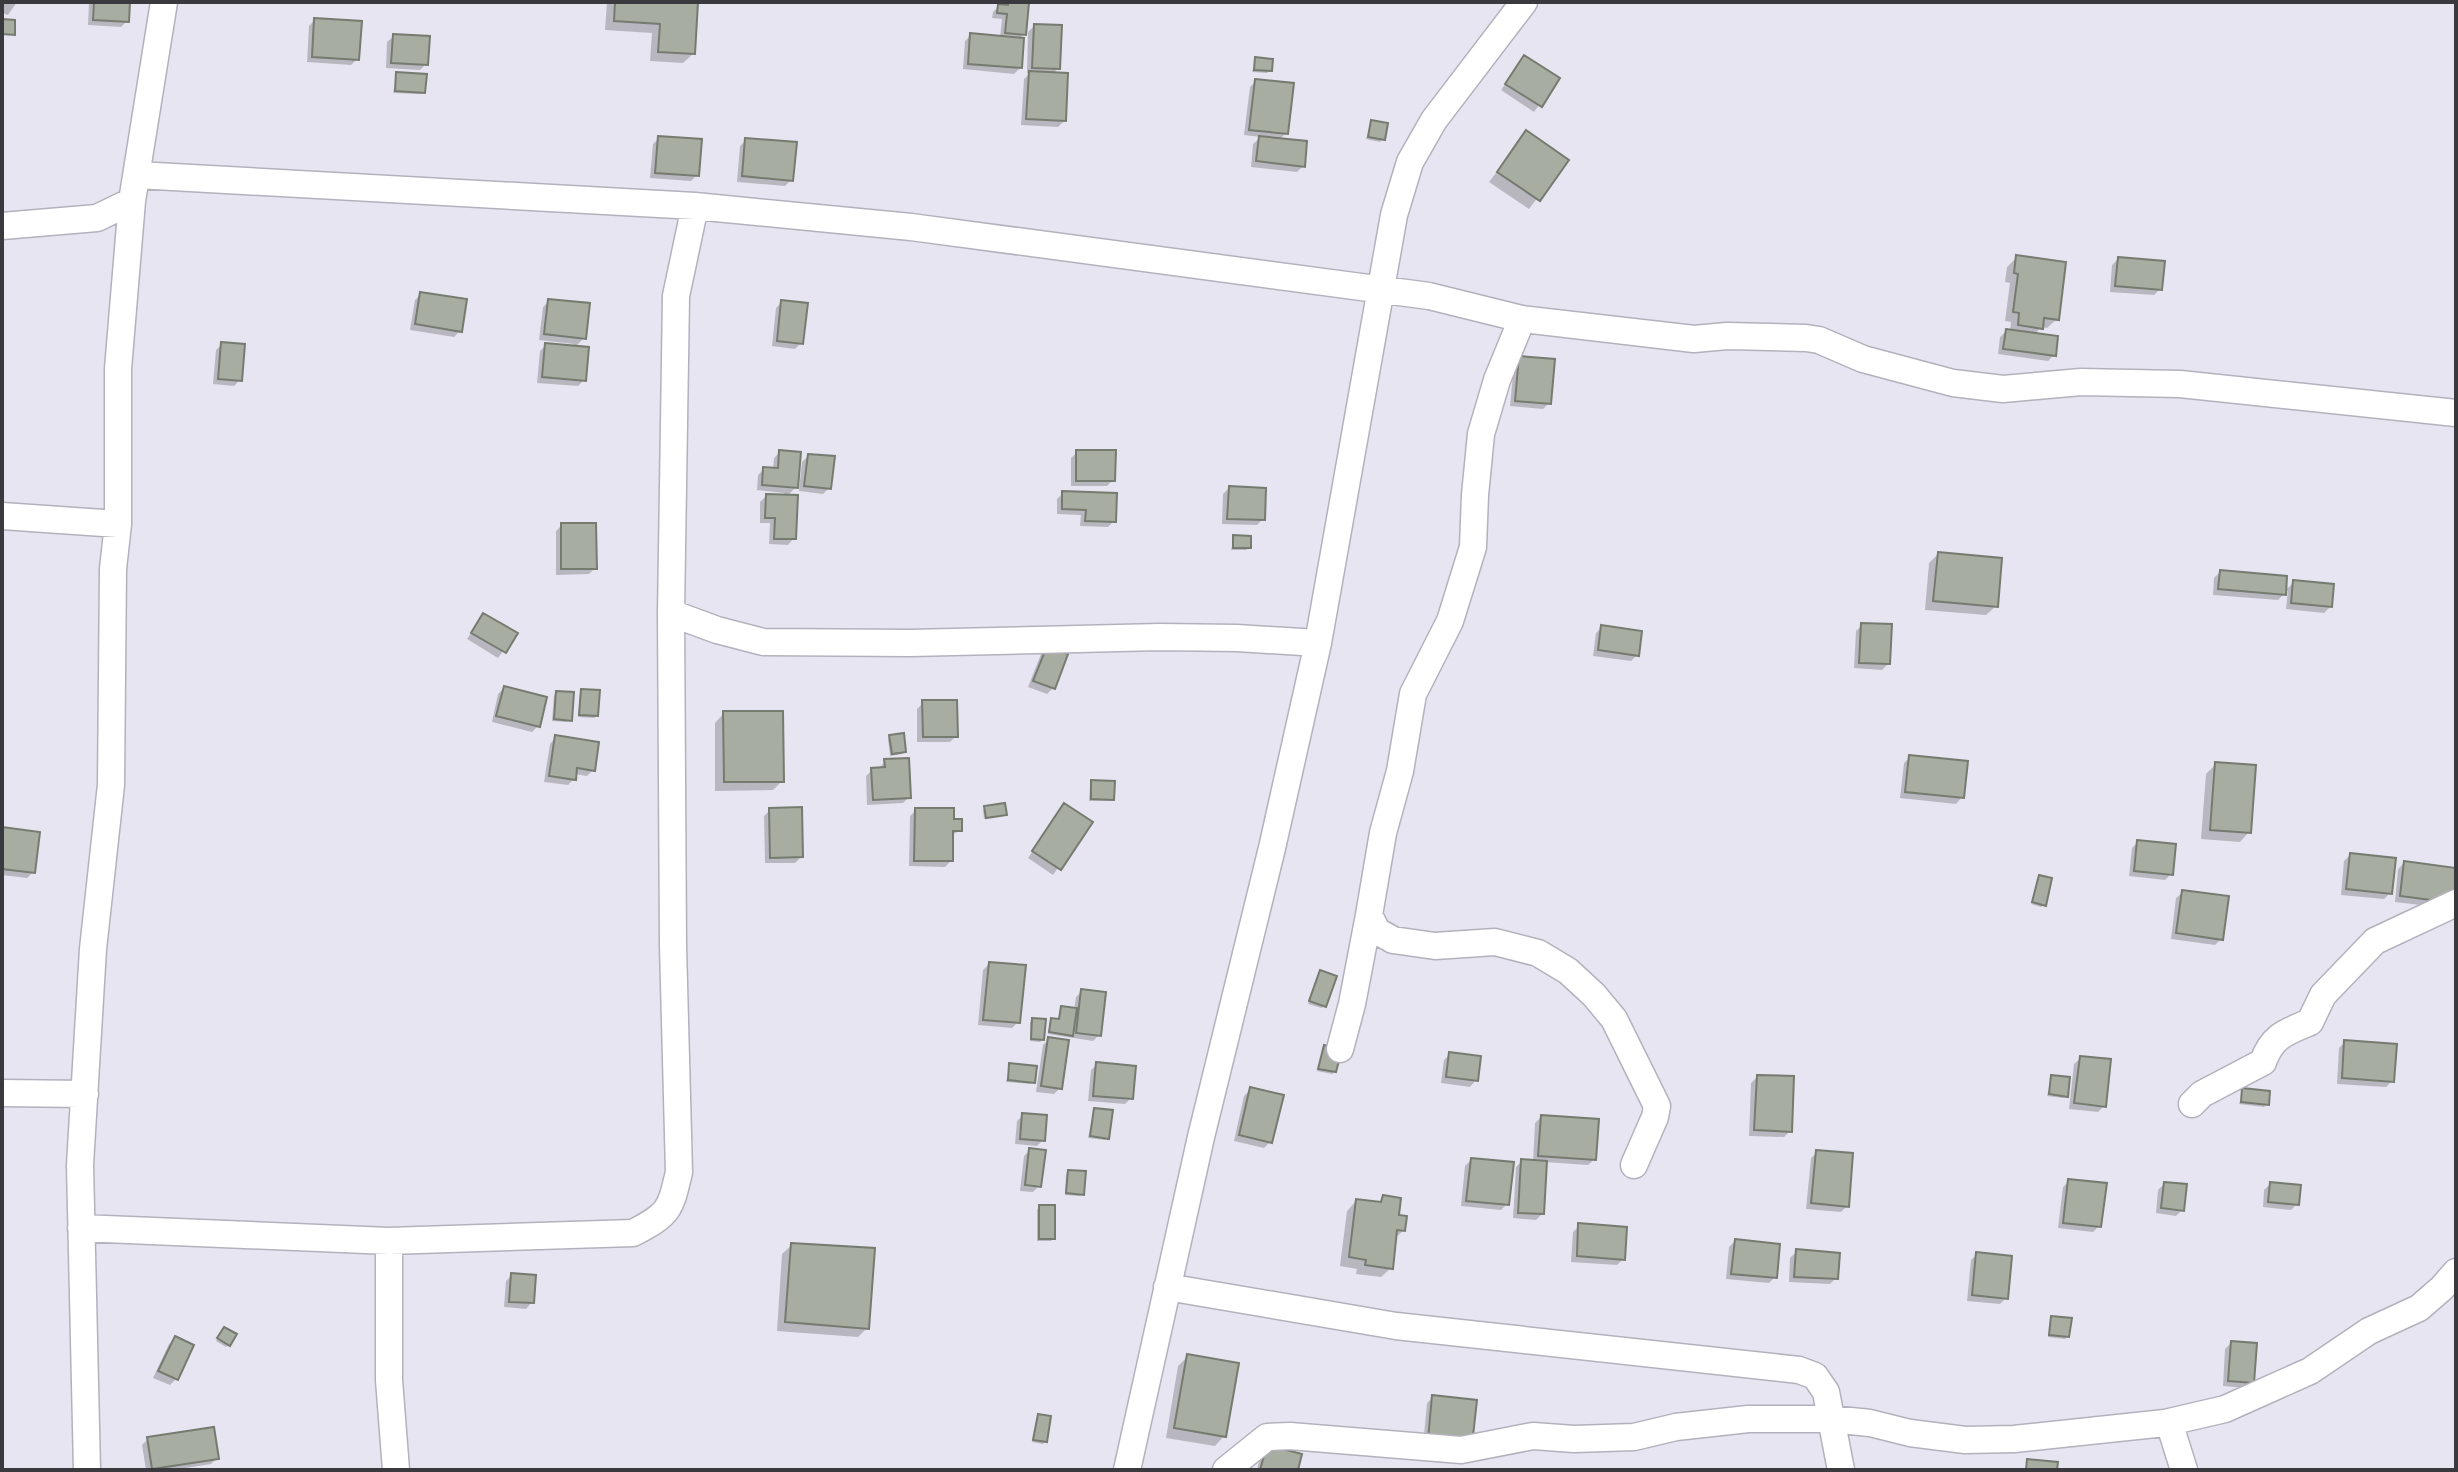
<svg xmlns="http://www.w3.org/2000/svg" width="2458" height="1472" font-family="'Fira Sans Condensed',sans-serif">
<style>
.shadow{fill:#0003}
.building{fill:#a8ada2;stroke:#767b70;stroke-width:2}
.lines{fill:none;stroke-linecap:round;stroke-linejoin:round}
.minor-casing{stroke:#b4b1bd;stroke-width:29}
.minor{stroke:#fff;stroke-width:26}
</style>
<rect width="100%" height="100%" fill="#e7e5f1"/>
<path class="shadow" d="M2,2H17L8,15L2,13Z
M89,2H128L127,21L121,27L88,25Z
M607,2H696L693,54L683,63L650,61L652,33L605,30Z
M1009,3L1024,34L1019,39L1020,68L1014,74L963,69L965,41L971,35L1000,38L1002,19L992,18L993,12L999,6H1006Z
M315,20L357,59L351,65L307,62L309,26Z
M1034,26L1058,69L1052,74L1064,121L1058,127L1021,125L1024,79L1030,73H1027L1028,32Z
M394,36L426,64L420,70L386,68L387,42Z
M1524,57L1558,79L1534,112L1501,90Z
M1256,59L1270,70L1267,73L1252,72Z
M397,74L423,92L421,94L393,93Z
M1256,81L1286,133L1279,140L1303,166L1297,172L1251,167L1253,144L1261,137L1244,135L1250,87Z
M1371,122L1383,139L1380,142L1366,139Z
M1526,133L1566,160L1529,209L1489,182Z
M659,138L697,175L691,181L650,178L653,144Z
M746,140L791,180L785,186L737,182L740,146Z
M2017,257L2057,319L2047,328L2041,327L2034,335L2054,355L2048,361L1998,354L2000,337L2006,331L2010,332L2011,322L2005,321L2010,283L2005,282L2007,267Z
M2118,259L2160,289L2154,295L2110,292L2112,265Z
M421,294L460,331L454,337L410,330L415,300Z
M549,301L584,338L575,347L584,380L578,386L537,383L540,351L546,345L573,347L574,344L539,340L543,307Z
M782,302L801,343L795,349L772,346L776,308Z
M222,344L240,380L234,386L213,384L216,350Z
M1520,358L1549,403L1543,409L1510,406L1514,364Z
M780,452L796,487L787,496L794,538L788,545L769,544L770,523H760V502L766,496H784V493L757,490L758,475L764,469L773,470L774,458Z
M1077,452L1113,480L1107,486H1071V458Z
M808,456L829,488L823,494L799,491L802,462Z
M1229,488L1263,519L1257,525L1222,524L1223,494Z
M1063,493L1114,521L1108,527L1080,526L1081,515L1057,514V499Z
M562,525L595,568L589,574L556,575V531Z
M1234,537L1249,548L1246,550H1231Z
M1938,554L1996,606L1986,615L1925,610L1929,563Z
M2220,572L2284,592L2294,582L2330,607L2324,613L2286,609L2288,590L2278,600L2213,595L2214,578Z
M483,615L515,634L498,658L467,639Z
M1862,625L1888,664L1882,670L1854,668L1856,631Z
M1602,627L1637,655L1631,661L1593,656L1596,633Z
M1047,648L1066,655L1053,688L1047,694L1028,687L1041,654Z
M504,688L538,726L532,732L492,722L498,694Z
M582,691L596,716L594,718L578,717L580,693Z
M557,693L570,720L567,722L552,721L554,695Z
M923,703L956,736L950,742H917V709Z
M724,713L782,781L773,790L715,791V723Z
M556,737L593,770L587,776L575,774L574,779L568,785L544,782L550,744Z
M890,737L904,752L902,754L890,756L888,739Z
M1910,757L1962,797L1956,804L1900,798L1904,763Z
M885,761L909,797L903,803L867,805L866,776L872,770L879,769Z
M2216,764L2249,832L2240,842L2201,839L2206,774Z
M1092,782L1112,799L1110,801H1089L1090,785Z
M985,808L1005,814L984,819L983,810Z
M770,810L801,857L795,863H765L764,816Z
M916,810L952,821L960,830L951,836V861L945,867L909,866L910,816Z
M1059,812L1090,822L1053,875L1028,858Z
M2,829L33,872L27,878L2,875Z
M2138,842L2171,874L2165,880L2129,876L2132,848Z
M2350,855L2390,893L2384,899L2341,895L2344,861Z
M2404,863L2446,908L2395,902L2398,869Z
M2040,877L2044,905L2041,907L2031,904Z
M2183,892L2221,939L2215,945L2171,939L2176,898Z
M989,964L1018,1022L1012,1028L978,1025L983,970Z
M1321,973L1324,1006L1322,1008L1308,1004Z
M1082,991L1099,1035L1093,1041L1048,1034L1050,1022L1058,1021L1062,1008L1074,1010L1076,997Z
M1033,1020L1042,1040L1040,1042L1030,1041V1022Z
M1049,1039L1060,1088L1054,1094L1036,1092L1043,1045Z
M2345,1042L2392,1081L2386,1087L2337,1084L2339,1048Z
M1324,1047L1335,1071L1332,1074L1317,1071Z
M1450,1054L1476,1080L1470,1087L1441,1083L1444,1060Z
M2081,1058L2104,1106L2098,1112L2069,1109L2074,1064Z
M1097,1064L1131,1098L1125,1104L1088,1101L1091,1070Z
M1010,1065L1033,1082L1031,1084L1006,1082Z
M1757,1077L1790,1131L1784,1137L1749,1136L1751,1083Z
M2052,1077L2066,1096L2063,1098L2047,1096Z
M1250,1090L1270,1142L1264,1148L1234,1141L1244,1096Z
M2243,1090L2267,1104L2264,1107L2239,1104Z
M1094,1110L1108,1138L1105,1140L1088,1138Z
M1023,1115L1043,1140L1037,1146L1015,1144L1017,1121Z
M1541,1117L1595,1159L1588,1165L1545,1162L1542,1214L1536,1220L1513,1218L1516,1167L1522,1161L1533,1162L1535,1123Z
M1030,1150L1039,1186L1033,1192L1020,1191L1024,1156Z
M1817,1152L1847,1206L1841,1212L1806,1209L1811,1158Z
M1471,1160L1507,1204L1501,1210L1461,1206L1465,1166Z
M1069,1172L1082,1194L1080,1196L1065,1195L1066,1174Z
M2069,1181L2099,1226L2093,1232L2058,1228L2063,1187Z
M2164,1184L2182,1210L2176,1216L2156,1213L2158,1190Z
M2270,1184L2297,1204L2291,1210L2263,1207L2264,1190Z
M1383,1198L1404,1230L1394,1239L1391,1268L1381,1277L1356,1274L1357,1269L1340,1266L1347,1211L1356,1201L1377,1204Z
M1040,1207L1053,1238L1051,1241H1037V1209Z
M1579,1226L1623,1259L1617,1265L1571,1262L1573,1232Z
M1735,1241L1775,1277L1769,1283L1726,1279L1729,1247Z
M792,1245L867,1328L858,1337L777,1331L782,1254Z
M1796,1252L1836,1278L1830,1284L1789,1282L1790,1258Z
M1977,1254L2006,1298L2000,1304L1967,1301L1971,1260Z
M512,1275L532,1302L526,1309L504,1307L506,1281Z
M2052,1318L2068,1336L2065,1339L2048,1337Z
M222,1331L229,1344L226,1347L216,1341Z
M175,1338L192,1346L176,1379L170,1385L153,1378L169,1344Z
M2231,1343L2252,1382L2246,1388L2223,1386L2225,1349Z
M1187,1357L1224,1436L1215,1446L1166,1438L1178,1366Z
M1433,1397L1470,1444L1423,1446L1427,1403Z
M1039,1416L1045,1441L1043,1444L1032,1442Z
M148,1439L217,1458L211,1464L173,1470H146L142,1445Z
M1261,1453L1296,1470H1257Z"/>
<path class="building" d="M94,2H130L129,22L93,20Z
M615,2H698L695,54L658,52L660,24L614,21Z
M1008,2L1029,3L1026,35L1005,33L1007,14L997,13L998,4L1008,5Z
M314,18L362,21L359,60L312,57Z
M2,19L15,20V35L2,34Z
M1034,24L1062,25L1060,69L1032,68Z
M970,33L1024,38L1022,68L968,64Z
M393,34L430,36L428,65L391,63Z
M1524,55L1560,78L1542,107L1505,84Z
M1255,57L1273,59L1272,71L1254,70Z
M1029,71L1068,73L1066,121L1026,119Z
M396,72L427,74L425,93L395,91Z
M1255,79L1294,83L1288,134L1249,130Z
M1371,120L1388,123L1385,140L1368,137Z
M1526,130L1569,160L1540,201L1497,172Z
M658,136L702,139L699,176L655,173Z
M1259,136L1307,141L1305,167L1256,161Z
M745,138L797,142L793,181L742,176Z
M2016,255L2066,262L2059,320L2044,318L2043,329L2018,325L2019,313L2013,312L2018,274L2014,273Z
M2118,257L2165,261L2162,290L2115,286Z
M420,292L467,299L462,332L415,324Z
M548,299L590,303L586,339L544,334Z
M781,300L808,303L803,344L777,341Z
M2006,329L2058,336L2056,356L2003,349Z
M221,342L245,344L242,381L218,379Z
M545,343L589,347L586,381L542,377Z
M1519,356L1555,359L1551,404L1515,401Z
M779,450L801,452L798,488L762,485L763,467L778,468Z
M1076,450H1116L1115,481H1076Z
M808,454L835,456L831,489L804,486Z
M1229,486L1266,488L1265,520L1227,519Z
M1062,491L1117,493L1116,522L1085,521L1086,510L1062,509Z
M766,494L798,495L796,539H774L775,518H765Z
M561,523H596L597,569H561Z
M1233,535L1251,536V548H1233Z
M1938,552L2002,558L1998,607L1933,601Z
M2220,570L2287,576L2286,595L2218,589Z
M2293,580L2334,584L2332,607L2291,603Z
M483,613L518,633L506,653L471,633Z
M1861,623L1892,624L1890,664L1859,663Z
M1601,625L1642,631L1639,656L1598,650Z
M1047,646L1068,654L1055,689L1033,681Z
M504,686L547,697L540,727L496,716Z
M581,689L600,690L598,716L579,715Z
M556,691L574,692L572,721L554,719Z
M922,700H957L958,737H923Z
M723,711H783L784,782H724Z
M904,733L906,752L892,754L889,735Z
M555,735L599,742L595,771L577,768L576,780L549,776Z
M1909,755L1968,761L1964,798L1905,792Z
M909,758L911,798L873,800L871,768L885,767L884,759Z
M2215,762L2256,765L2251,833L2210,830Z
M1091,780L1115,781L1114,800L1091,799Z
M1005,803L1007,815L986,818L984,806Z
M1064,803L1093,822L1061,870L1032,851Z
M802,807L803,857L770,858L769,808Z
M915,808H954V819H962V831H953V861H914Z
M2,827L40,832L35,873L2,869Z
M2137,840L2176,844L2173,875L2134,871Z
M2350,853L2396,858L2392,894L2346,889Z
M2404,861L2456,868L2454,903L2400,896Z
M2039,875L2052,878L2046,906L2032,902Z
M2182,890L2229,896L2223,940L2176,933Z
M989,962L1026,965L1020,1023L983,1020Z
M1320,970L1337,976L1326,1007L1309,1001Z
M1081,989L1106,992L1101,1036L1076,1033Z
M1061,1006L1077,1008L1073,1036L1049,1032L1051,1018L1059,1019Z
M1032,1018L1046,1019L1044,1040L1031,1039Z
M1048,1037L1069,1040L1062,1089L1041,1086Z
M2344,1040L2397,1044L2394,1082L2342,1078Z
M1324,1045L1342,1049L1336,1072L1318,1069Z
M1449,1052L1481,1056L1478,1081L1446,1077Z
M2080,1056L2111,1059L2106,1107L2074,1103Z
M1096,1062L1136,1066L1133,1099L1093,1096Z
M1009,1063L1037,1066L1035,1083L1008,1080Z
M1757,1075L1794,1076L1792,1132L1754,1130Z
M2051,1075L2070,1077L2068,1097L2049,1094Z
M1250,1087L1284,1095L1272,1143L1239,1135Z
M2242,1088L2270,1091L2269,1105L2241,1102Z
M1094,1108L1113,1110L1109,1139L1090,1136Z
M1022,1113L1047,1115L1045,1141L1020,1139Z
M1541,1115L1599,1119L1596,1160L1538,1156Z
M1029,1148L1046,1150L1041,1187L1025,1185Z
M1816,1150L1853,1153L1849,1207L1811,1203Z
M1471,1158L1514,1162L1509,1205L1466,1201Z
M1521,1159L1547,1161L1544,1214L1518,1213Z
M1068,1170L1086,1171L1084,1195L1066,1193Z
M2068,1179L2107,1183L2101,1227L2063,1223Z
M2164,1182L2187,1184L2184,1211L2161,1208Z
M2270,1182L2301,1185L2299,1205L2268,1202Z
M1383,1195L1401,1198L1399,1215L1407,1216L1405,1231L1397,1230L1393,1269L1365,1265L1366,1260L1349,1257L1356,1199L1381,1202Z
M1039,1205H1055V1239H1039Z
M1578,1223L1627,1227L1625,1260L1577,1256Z
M1735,1239L1780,1244L1777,1278L1731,1274Z
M791,1243L875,1248L869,1329L785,1322Z
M1796,1249L1840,1253L1838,1279L1794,1277Z
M1976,1252L2012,1256L2008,1299L1972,1295Z
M511,1273L536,1275L534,1303L509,1302Z
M2051,1316L2072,1318L2069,1337L2049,1335Z
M224,1327L237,1334L230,1346L217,1338Z
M175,1336L194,1345L178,1380L158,1371Z
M2231,1341L2257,1343L2254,1383L2228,1381Z
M1187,1354L1239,1363L1226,1437L1174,1428Z
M1432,1395L1477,1400L1472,1445L1428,1440Z
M1038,1414L1051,1416L1047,1442L1033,1440Z
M214,1427L219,1459L152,1469L147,1437Z
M1267,1445L1302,1454L1298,1470H1260Z
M2027,1459L2058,1462L2057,1470H2026Z"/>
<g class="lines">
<g class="minor-casing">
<path id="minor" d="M137,175L695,206L911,227L1429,296L1522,319L1694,339L1727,336L1806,338L1819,340L1863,359L1953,383L2003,389L2081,382L2180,384L2456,413
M2,226L97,218L132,201
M1522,319L1497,380L1481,434L1475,495L1473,547L1450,621L1413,694L1400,771L1383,833L1369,915L1377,931L1393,940L1435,946L1495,942L1538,953L1568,971L1594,995L1614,1019L1657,1106L1655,1117L1634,1165
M2,516L118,524
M671,613L717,630L763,642L910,643L1160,637L1237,638L1318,643
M1340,1049L1352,1004L1369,915
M2,1093L85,1094
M2192,1104L2202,1094L2263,1062C2272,1036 2286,1032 2310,1022L2323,995L2375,941L2456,903
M81,1228L389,1241L633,1233C669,1214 670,1211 679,1172L673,946L671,613L676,296L695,206
M389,1241V1380L396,1470
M1167,1287L1396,1326L1799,1370L1815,1376L1826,1392L1841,1470
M2169,1422L2184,1470
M87,1470L80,1165L93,949L111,785L113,569L118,524V369L132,201L164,2
M1127,1470L1201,1137L1272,848L1318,643L1394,215L1410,162L1434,120L1524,2
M1226,1470L1267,1437L1290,1436L1461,1450L1533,1436L1574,1439L1634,1437L1676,1427L1748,1419H1831L1870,1423L1910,1433L1965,1440L2014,1439L2165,1423L2225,1409L2310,1371L2369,1331L2419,1308L2442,1288L2456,1272"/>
</g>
<use href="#minor" class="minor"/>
</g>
<rect width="2458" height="1472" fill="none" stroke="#3a393e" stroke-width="8"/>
</svg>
